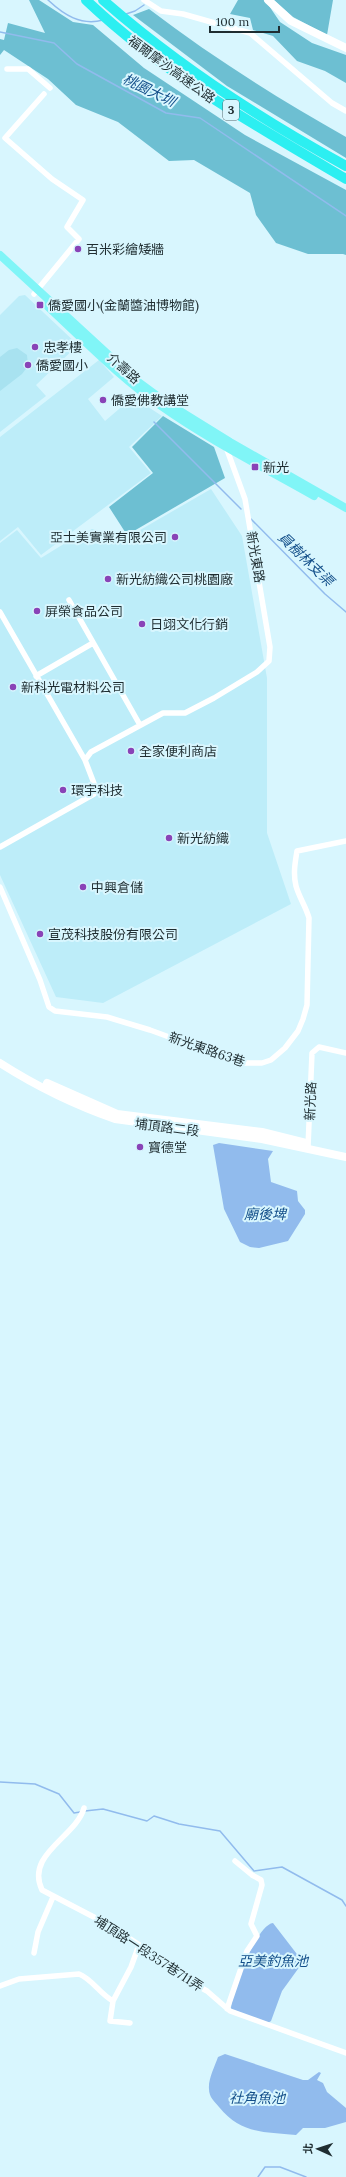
<svg xmlns="http://www.w3.org/2000/svg" width="346" height="2177" font-family="Lora,'Noto Sans TC',serif">
<style>
.built{fill:#bdedf9}
.green{fill:#a8e2f0}
.forest{fill:#6dbfd2}
.water{fill:#91bbed}
.lines{fill:none;stroke-linecap:round;stroke-linejoin:round}
.stream{stroke:#91bbed;stroke-width:1.5}
.street{stroke:#fff;stroke-width:5.5}
.secondary{stroke:#fff;stroke-width:8}
.primary{stroke:#80f5f7;stroke-width:8}
.highway{stroke:#2ceff1;stroke-width:10}
.poi-dot{fill:#8943b7;stroke:#d8f6fe;stroke-width:1.5}
.labels{text-anchor:middle;stroke-width:4;stroke-linejoin:round;paint-order:stroke}
.shield{fill:#d8f6fe;stroke:#56696e;stroke-width:1}
.shield-label{font-size:12px;font-weight:bold;fill:#1f2d31}
.street-label{font-size:13px;fill:#1f2d31;stroke:#d8f6fe}
.poi-label{font-size:13px;fill:#1f2d31;stroke:#d8f6fe;text-anchor:start}
.water-label{font-size:14px;font-style:italic;fill:#124e89;stroke:#d8f6fe}
</style>
<rect width="100%" height="100%" fill="#d8f6fe"/>
<path class="built" d="M25,295L78,345L36,385L46,396L0,432V315L19,296Z
M99,360L114,377L88,399L105,421L133,397L162,416L129,447L151,473L41,555L18,527L0,541V437Z
M211,489L242,536L267,678V833L291,904L103,1003L56,997L0,875V543L17,530L41,558L67,542L92,529L128,537Z"/>
<path class="green" d="M17,348L27,355L28,366L22,374L0,391V357L9,350Z"/>
<path class="forest" d="M29,0H39L73,22L93,25L144,68L245,135L346,190V255L343,254H308L276,243L256,215L250,193L194,160L169,161L118,122L76,105L48,79L4,50L0,55V39L4,40L8,23L45,33Z
M238,0H265L280,22L312,43L346,55V83L325,71L297,61L273,36L253,30L250,18L230,14Z
M274,0H333L327,35L293,17Z
M149,9C212,57 277,98 346,137V158L227,86L133,15Z
M163,416L214,447L225,478L127,535L109,507L153,473L132,447Z"/>
<path class="water" d="M219,1143L273,1151L268,1159L271,1182L297,1191L298,1201L305,1210V1214L288,1241L259,1248L250,1247L240,1242L224,1209L213,1145Z
M273,1923L303,1962L282,1991L271,2021L268,2023L231,2010C231,1993 256,1925 273,1923Z
M225,2054L303,2080H308L319,2072L321,2073L317,2080L323,2083L327,2092L346,2108V2122L325,2128H303L296,2135C264,2132 241,2134 219,2107C214,2101 209,2097 209,2089C208,2079 215,2066 218,2057Z"/>
<g class="lines">
<path class="stream" d="M48,0C64,15 81,26 103,20
M126,14L135,11L144,5
M0,32L54,43L77,64L166,113L200,118L346,216
M154,422L241,509
M251,519L325,594L346,612
M0,1782L35,1784L59,1794L74,1813L80,1812
M85,1811L103,1809L147,1821L154,1816L179,1824L220,1831L254,1871L282,1867L342,1900L346,1906
M258,2177L265,2167H280L306,2177"/>
<path class="street" d="M144,0L161,11L183,14L250,33L332,103L346,111
M7,69H28L50,88
M34,294L79,239L67,227L83,200L52,179L5,138L44,94
M69,600L140,725
M0,612L85,760
M36,676L93,643
M0,847L94,794L96,790L95,786L85,760L91,752L163,713H185L214,698L257,672L269,661L270,647L245,499L226,447
M0,887L40,980L49,1007L55,1011L107,1017L150,1030L240,1063H262L271,1060L285,1048L298,1031L303,1019L307,1005L309,918C306,907 299,897 296,886C293,874 295,863 297,851L346,841
M308,1147L312,1053L319,1047L346,1053
M84,1808C76,1837 25,1854 42,1890L111,1926L165,1962L178,1975L207,1991L230,2011L346,2053
M34,1953L38,1932L53,1897
M0,1986L19,1979L79,1974C92,1979 100,1994 113,2001
M227,2009L247,1951L257,1936L251,1924L262,1885L261,1880L252,1875L235,1861
M130,2023L110,2021L113,2001L131,1967L139,1945"/>
<path class="secondary" d="M268,0L291,21L346,48
M0,1063C36,1086 75,1105 115,1119L262,1139L346,1157
M47,1083L117,1114L262,1132L306,1143"/>
<path class="primary" d="M0,255L137,381L167,403L230,442L346,508
M45,304C83,339 119,377 161,406C209,440 263,467 314,496"/>
<path class="highway" d="M86,0C164,74 254,125 346,179
M103,0C177,65 260,119 346,166"/>
</g>
<g class="poi-dot">
<circle cx="78" cy="249" r="4"/>
<rect x="36" y="301" width="8" height="8" rx="2"/>
<circle cx="35" cy="347" r="4"/>
<circle cx="28" cy="365" r="4"/>
<circle cx="103" cy="400" r="4"/>
<rect x="251" y="463" width="8" height="8" rx="2"/>
<circle cx="175" cy="537" r="4"/>
<circle cx="108" cy="579" r="4"/>
<circle cx="37" cy="611" r="4"/>
<circle cx="142" cy="624" r="4"/>
<circle cx="13" cy="687" r="4"/>
<circle cx="131" cy="751" r="4"/>
<circle cx="63" cy="790" r="4"/>
<circle cx="169" cy="838" r="4"/>
<circle cx="83" cy="887" r="4"/>
<circle cx="40" cy="934" r="4"/>
<circle cx="140" cy="1147" r="4"/>
</g>
<g class="labels">
<rect class="shield" x="223" y="100" width="16" height="20" rx="3"/>
<g class="shield-label">
<text x="231" y="114">3</text>
</g>
<g class="street-label">
<text transform="translate(172 69) rotate(36)" y="5">福爾摩沙高速公路</text>
<text transform="translate(124 368) rotate(42)" y="5">介壽路</text>
<text transform="translate(256 557) rotate(80)" y="5">新光東路</text>
<text transform="translate(207 1049) rotate(19)" y="5">新光東路63巷</text>
<text transform="translate(310 1101) rotate(-88)" y="5">新光路</text>
<text transform="translate(167 1127) rotate(7)" y="5">埔頂路二段</text>
<text transform="translate(149 1953) rotate(33)" y="5">埔頂路一段357巷711弄</text>
</g>
<g class="poi-label">
<text x="86" y="254">百米彩繪矮牆</text>
<text x="48" y="310">僑愛國小(金蘭醬油博物館)</text>
<text x="43" y="352">忠孝樓</text>
<text x="36" y="370">僑愛國小</text>
<text x="111" y="405">僑愛佛教講堂</text>
<text x="263" y="472">新光</text>
<text x="167" y="542" text-anchor="end">亞士美實業有限公司</text>
<text x="116" y="584">新光紡織公司桃園廠</text>
<text x="45" y="616">屏榮食品公司</text>
<text x="150" y="629">日翊文化行銷</text>
<text x="21" y="692">新科光電材料公司</text>
<text x="139" y="756">全家便利商店</text>
<text x="71" y="795">環宇科技</text>
<text x="177" y="843">新光紡織</text>
<text x="91" y="892">中興倉儲</text>
<text x="48" y="939">宣茂科技股份有限公司</text>
<text x="148" y="1152">寶德堂</text>
</g>
<g class="water-label">
<text transform="translate(149 90) rotate(26)" y="5">桃園大圳</text>
<text transform="translate(306 559) rotate(44)" y="5">員樹林支渠</text>
<text x="265" y="1219">廟後埤</text>
<text x="273" y="1966">亞美釣魚池</text>
<text x="257" y="2103">社角魚池</text>
</g>
</g>
<g transform="translate(318 2149) rotate(273)" stroke="#d8f6fe" stroke-width="3" paint-order="stroke">
<path d="M0-3L7 15L0 10L-7 15Z" fill="#1f2d31"/>
<text y="-6" font-size="11" font-weight="bold" text-anchor="middle" fill="#1f2d31">北</text>
</g>
<path d="M210 26v6h69v-6" fill="none" stroke="#1f2d31" stroke-width="2"/>
<text x="216" y="26" font-size="12" fill="#1f2d31" stroke="#d8f6fe" stroke-width="3" paint-order="stroke">100 m</text>
</svg>
